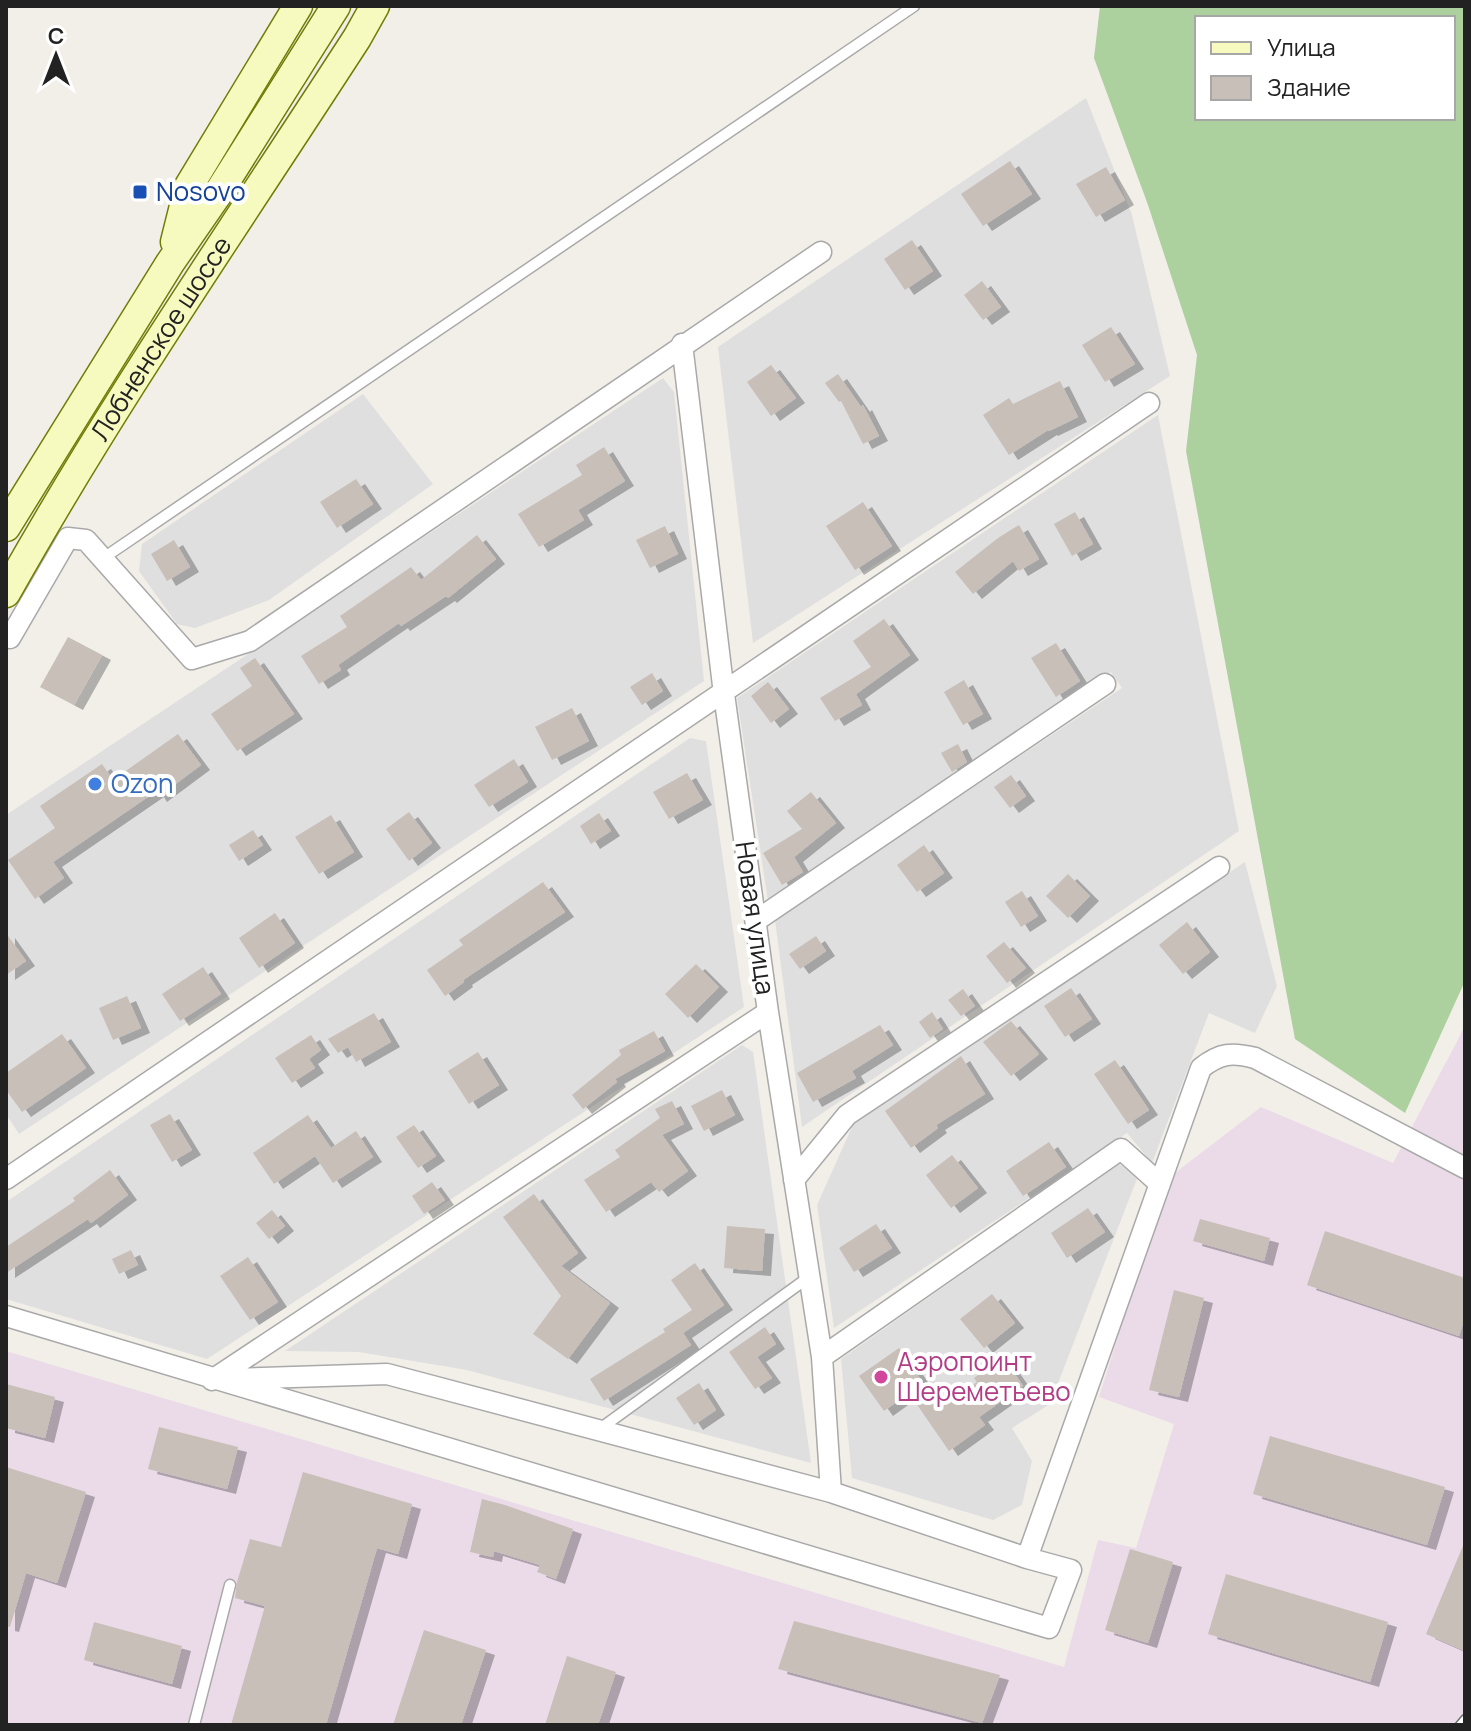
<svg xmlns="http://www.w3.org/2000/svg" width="1471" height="1731" font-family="Manrope,sans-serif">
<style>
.residential{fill:#e0dfdf}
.industrial{fill:#ebdbe8}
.forest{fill:#add19e;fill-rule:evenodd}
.building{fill:#c7bfb8;filter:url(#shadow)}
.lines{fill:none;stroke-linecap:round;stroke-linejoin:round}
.lane-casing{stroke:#a9a9a9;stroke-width:13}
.street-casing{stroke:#a9a9a9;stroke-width:23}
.secondary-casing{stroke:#707d05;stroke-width:31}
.lane{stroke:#fff;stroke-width:10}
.street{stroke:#fff;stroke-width:20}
.secondary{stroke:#f7fabf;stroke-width:28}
.rail-casing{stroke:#707070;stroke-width:9}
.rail{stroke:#fff;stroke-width:6;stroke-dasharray:18;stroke-linecap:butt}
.transit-dot{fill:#1a4fb4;stroke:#fff;stroke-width:3}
.shop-dot{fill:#3f7fe0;stroke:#fff;stroke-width:3}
.hotel-dot{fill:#d1479c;stroke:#fff;stroke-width:3}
.labels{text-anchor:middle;stroke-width:8;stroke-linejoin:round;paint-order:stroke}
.transit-label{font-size:26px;fill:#164399;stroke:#fff;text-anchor:start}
.street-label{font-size:26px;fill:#222;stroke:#fff}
.shop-label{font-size:26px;fill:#366cbe;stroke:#fff;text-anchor:start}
.hotel-label{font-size:26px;fill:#b23c85;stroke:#fff;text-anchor:start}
</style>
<defs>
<filter id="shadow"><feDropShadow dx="9" dy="5" stdDeviation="0" flood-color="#0004"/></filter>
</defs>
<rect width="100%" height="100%" fill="#f2efe9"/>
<path class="residential" d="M1086,98L1132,215L1170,376L753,643L718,347Z
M663,378L674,392L704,681L19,1134L6,1114V815Z
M363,394L433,484L269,600L195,628L177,624L139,571L142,544Z
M1158,415L1239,831L802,1127L775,920L1122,688L1111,672L768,901L737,698Z
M690,738L706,741L744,1007L207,1359L6,1299V1202Z
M1245,862L1277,986L1255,1033L1209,1013L1152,1163L1127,1133L834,1328L817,1205L856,1118Z
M742,1045L753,1052L811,1463L467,1370L359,1352L285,1351Z
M1119,1164L1138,1176L1050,1404L1012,1428L1032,1461L1022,1505L993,1520L852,1478L841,1359Z"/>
<path class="industrial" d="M1465,1026V1725H6V1351L1064,1667L1098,1540L1136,1548L1174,1424L1099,1397L1167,1179L1261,1107L1393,1163Z"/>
<path class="forest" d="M1100,6H1465V981L1405,1113L1295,1039L1186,451L1197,355L1148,205L1094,58ZM1197,18H1453V118H1197Z"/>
<path class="building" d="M1010,161L1032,194L983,226L961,194Z
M1106,167L1125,200L1096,217L1076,184Z
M912,240L933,271L905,290L884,259Z
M982,281L1001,307L983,320L964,295Z
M1111,327L1135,364L1105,382L1082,345Z
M771,365L796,398L771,416L747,382Z
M838,374L861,407L863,405L879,436L863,444L841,401L839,402L825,383Z
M1060,381L1078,417L1049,431L1048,430L1009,455L983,415L1009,398L1013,404Z
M604,447L625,481L578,510L584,520L539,547L518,514L582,475L576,465Z
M356,479L373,504L337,528L320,502Z
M863,502L892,546L855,570L826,526Z
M1075,512L1093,544L1072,556L1054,524Z
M1019,525L1039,559L1019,571L1013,561L973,594L955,572L998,538Z
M665,526L678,554L650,568L636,540Z
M477,535L496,559L448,598L446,596L401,626L399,623L338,665L341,670L319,684L301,656L347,627L340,616L411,567L421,580Z
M174,540L190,567L167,581L151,554Z
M884,619L910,655L856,694L862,705L835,721L820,698L871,667L853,641Z
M68,637L102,655L74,705L40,687Z
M1056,643L1080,681L1056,697L1031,658Z
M255,658L294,714L237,751L211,714L252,686L240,668Z
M652,673L663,691L642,705L630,687Z
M964,680L983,714L963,725L944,692Z
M768,682L789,709L771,723L751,696Z
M572,708L589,741L552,760L535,727Z
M178,734L201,765L158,797L155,792L53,862L64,878L35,899L8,860L55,828L40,806L102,764L113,780Z
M958,744L967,762L952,772L941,753Z
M514,759L528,782L489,807L474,785Z
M687,773L703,800L669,819L653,792Z
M1011,775L1026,796L1010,808L994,787Z
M811,792L836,823L794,857L803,872L782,885L763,853L802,829L787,811Z
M409,812L432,843L409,861L386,829Z
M599,813L611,831L591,844L580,826Z
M331,815L354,852L319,874L295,837Z
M253,830L263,845L239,861L229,845Z
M924,845L944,873L917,892L897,865Z
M1068,874L1090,896L1068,918L1046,896Z
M543,882L565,912L463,980L464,982L445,996L427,970L463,945L459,940Z
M1022,891L1038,916L1021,927L1005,902Z
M275,913L295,943L259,968L239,938Z
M1187,922L1210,952L1183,974L1159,945Z
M6,933L26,961L6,975Z
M816,936L826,951L800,969L789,954Z
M1004,942L1026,968L1007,983L986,956Z
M696,964L719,987L688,1018L665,994Z
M203,967L221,994L180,1021L162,994Z
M1071,988L1092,1019L1065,1037L1044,1006Z
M963,989L975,1006L961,1016L948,1000Z
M127,996L141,1028L113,1040L99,1008Z
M932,1012L943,1029L930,1038L919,1022Z
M374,1013L391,1042L356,1062L348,1047L338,1053L328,1039Z
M1011,1021L1039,1054L1011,1076L983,1042Z
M880,1025L893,1045L852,1071L856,1078L813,1102L797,1073Z
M654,1031L665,1051L615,1079L617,1082L583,1109L572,1095L621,1055L619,1050Z
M62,1034L86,1068L22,1112L6,1090V1073Z
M311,1035L321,1050L309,1059L315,1068L292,1083L275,1058Z
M478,1052L499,1085L469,1104L448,1071Z
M961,1056L985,1094L936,1125L938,1128L911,1148L885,1111Z
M1115,1060L1149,1110L1128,1124L1094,1074Z
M722,1090L735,1115L704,1131L691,1106Z
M672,1101L684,1124L662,1135L688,1171L659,1192L651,1182L606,1212L584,1180L620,1157L615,1150L660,1118L655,1109Z
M170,1114L192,1150L172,1162L150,1125Z
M308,1115L331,1148L356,1131L373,1157L333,1183L315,1156L274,1184L253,1153Z
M414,1125L436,1156L418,1168L396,1137Z
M1049,1142L1066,1167L1023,1196L1006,1171Z
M952,1155L978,1188L951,1208L926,1175Z
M110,1170L128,1195L91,1223L88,1219L6,1273V1247L75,1201L73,1198Z
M432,1182L445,1200L424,1214L412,1196Z
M534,1194L578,1253L561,1266L610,1303L568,1359L533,1334L561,1296L503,1217Z
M1088,1208L1105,1232L1067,1258L1051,1233Z
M272,1210L285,1226L269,1239L256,1223Z
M1200,1219L1270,1238L1264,1261L1193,1241Z
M876,1224L892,1248L854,1272L839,1248Z
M727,1226L765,1229L762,1271L724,1268Z
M1325,1231L1465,1278V1317L1459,1336L1307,1285Z
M131,1250L138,1265L119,1274L112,1259Z
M248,1257L278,1302L250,1320L220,1276Z
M695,1263L724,1305L683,1333L691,1345L604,1401L590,1379L665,1332L663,1329L692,1310L671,1280Z
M1174,1290L1204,1298L1179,1397L1149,1390Z
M992,1294L1015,1323L984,1348L960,1319Z
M765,1327L776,1344L757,1357L772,1378L755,1389L729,1352Z
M899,1348L940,1408L977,1382L974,1378L1003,1357L1023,1386L979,1417L985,1425L949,1451L909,1393L884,1411L859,1376Z
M699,1383L716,1410L694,1425L676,1398Z
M6,1384L55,1397L45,1438L6,1428Z
M159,1427L238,1447L227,1489L148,1469Z
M1270,1436L1445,1487L1427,1545L1253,1494Z
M6,1467L86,1492L57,1583L26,1573L10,1627L6,1626Z
M303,1472L412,1504L398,1554L377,1548L326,1725H231L265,1606L235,1598L237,1582L250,1539L281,1547Z
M482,1499L505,1505L573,1529L556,1579L537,1572L540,1565L494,1551L493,1557L470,1552Z
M1465,1541V1651L1426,1634Z
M1130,1549L1173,1562L1148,1643L1105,1630Z
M1226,1574L1388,1622L1370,1682L1208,1634Z
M794,1621L1000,1675L982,1723L778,1669Z
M94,1622L182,1646L172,1684L84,1660Z
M424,1630L486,1650L461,1725H393Z
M567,1656L616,1672L598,1725H545Z"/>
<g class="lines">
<g class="lane-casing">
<path id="lane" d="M102,559L914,6
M597,1431L809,1277
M194,1725L230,1585"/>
</g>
<g class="street-casing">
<path id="street" d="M682,344L724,694L768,1012L822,1357L831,1492
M10,638L68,538L86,540L192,659L250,641L821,252
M757,920L1105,684
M6,1179L1149,403
M794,1180L847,1115L1219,867
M6,1316L1049,1628L1071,1570L1027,1558L1201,1068C1220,1053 1232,1052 1255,1058L1465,1168
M822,1357L1121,1149L1160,1184
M232,1379L387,1374L831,1492L1027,1558
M212,1380L768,1012"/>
</g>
<g class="secondary-casing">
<g id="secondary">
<path d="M175,242L189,186L298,6"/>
<path d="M6,527L170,263L217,195L336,6"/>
<path id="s1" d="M6,593C113,402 238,222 357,38L375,6"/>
</g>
</g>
<use href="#lane" class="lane"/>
<use href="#street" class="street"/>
<use href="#secondary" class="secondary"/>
<g class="rail-casing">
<path id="rail" d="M1459,1725L1465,1718"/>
</g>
<use href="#rail" class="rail"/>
</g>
<rect class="transit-dot" x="132" y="184" width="16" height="16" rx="4"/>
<circle class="shop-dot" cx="95" cy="784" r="8"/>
<circle class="hotel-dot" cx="881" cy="1377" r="8"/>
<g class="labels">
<g class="transit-label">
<text x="156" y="201">Nosovo</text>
</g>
<g class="street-label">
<text dy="9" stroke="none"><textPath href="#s1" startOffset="298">Лобненское шоссе</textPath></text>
<text transform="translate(755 918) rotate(82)" y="9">Новая улица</text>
</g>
<g class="shop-label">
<text x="111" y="793">Ozon</text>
</g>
<g class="hotel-label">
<text x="897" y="1371">Аэропоинт<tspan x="897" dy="30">Шереметьево</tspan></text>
</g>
</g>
<rect width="1471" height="1731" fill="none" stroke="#222222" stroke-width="16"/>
<rect x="1195" y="16" width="260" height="104" fill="#ffffff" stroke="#a7a7a7" stroke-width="2"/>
<rect x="1211" y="42" width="40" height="12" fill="#f7fabf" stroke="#a7a7a7" stroke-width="2"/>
<text x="1267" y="56" font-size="24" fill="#222222">Улица</text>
<rect x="1211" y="76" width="40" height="24" fill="#c7bfb8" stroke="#a7a7a7" stroke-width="2"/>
<text x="1267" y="96" font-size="24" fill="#222222">Здание</text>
<g transform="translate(56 56)" stroke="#ffffff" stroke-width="6" paint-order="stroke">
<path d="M0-6L14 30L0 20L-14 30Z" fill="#222222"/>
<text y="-12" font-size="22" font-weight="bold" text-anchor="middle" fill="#222222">С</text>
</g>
</svg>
